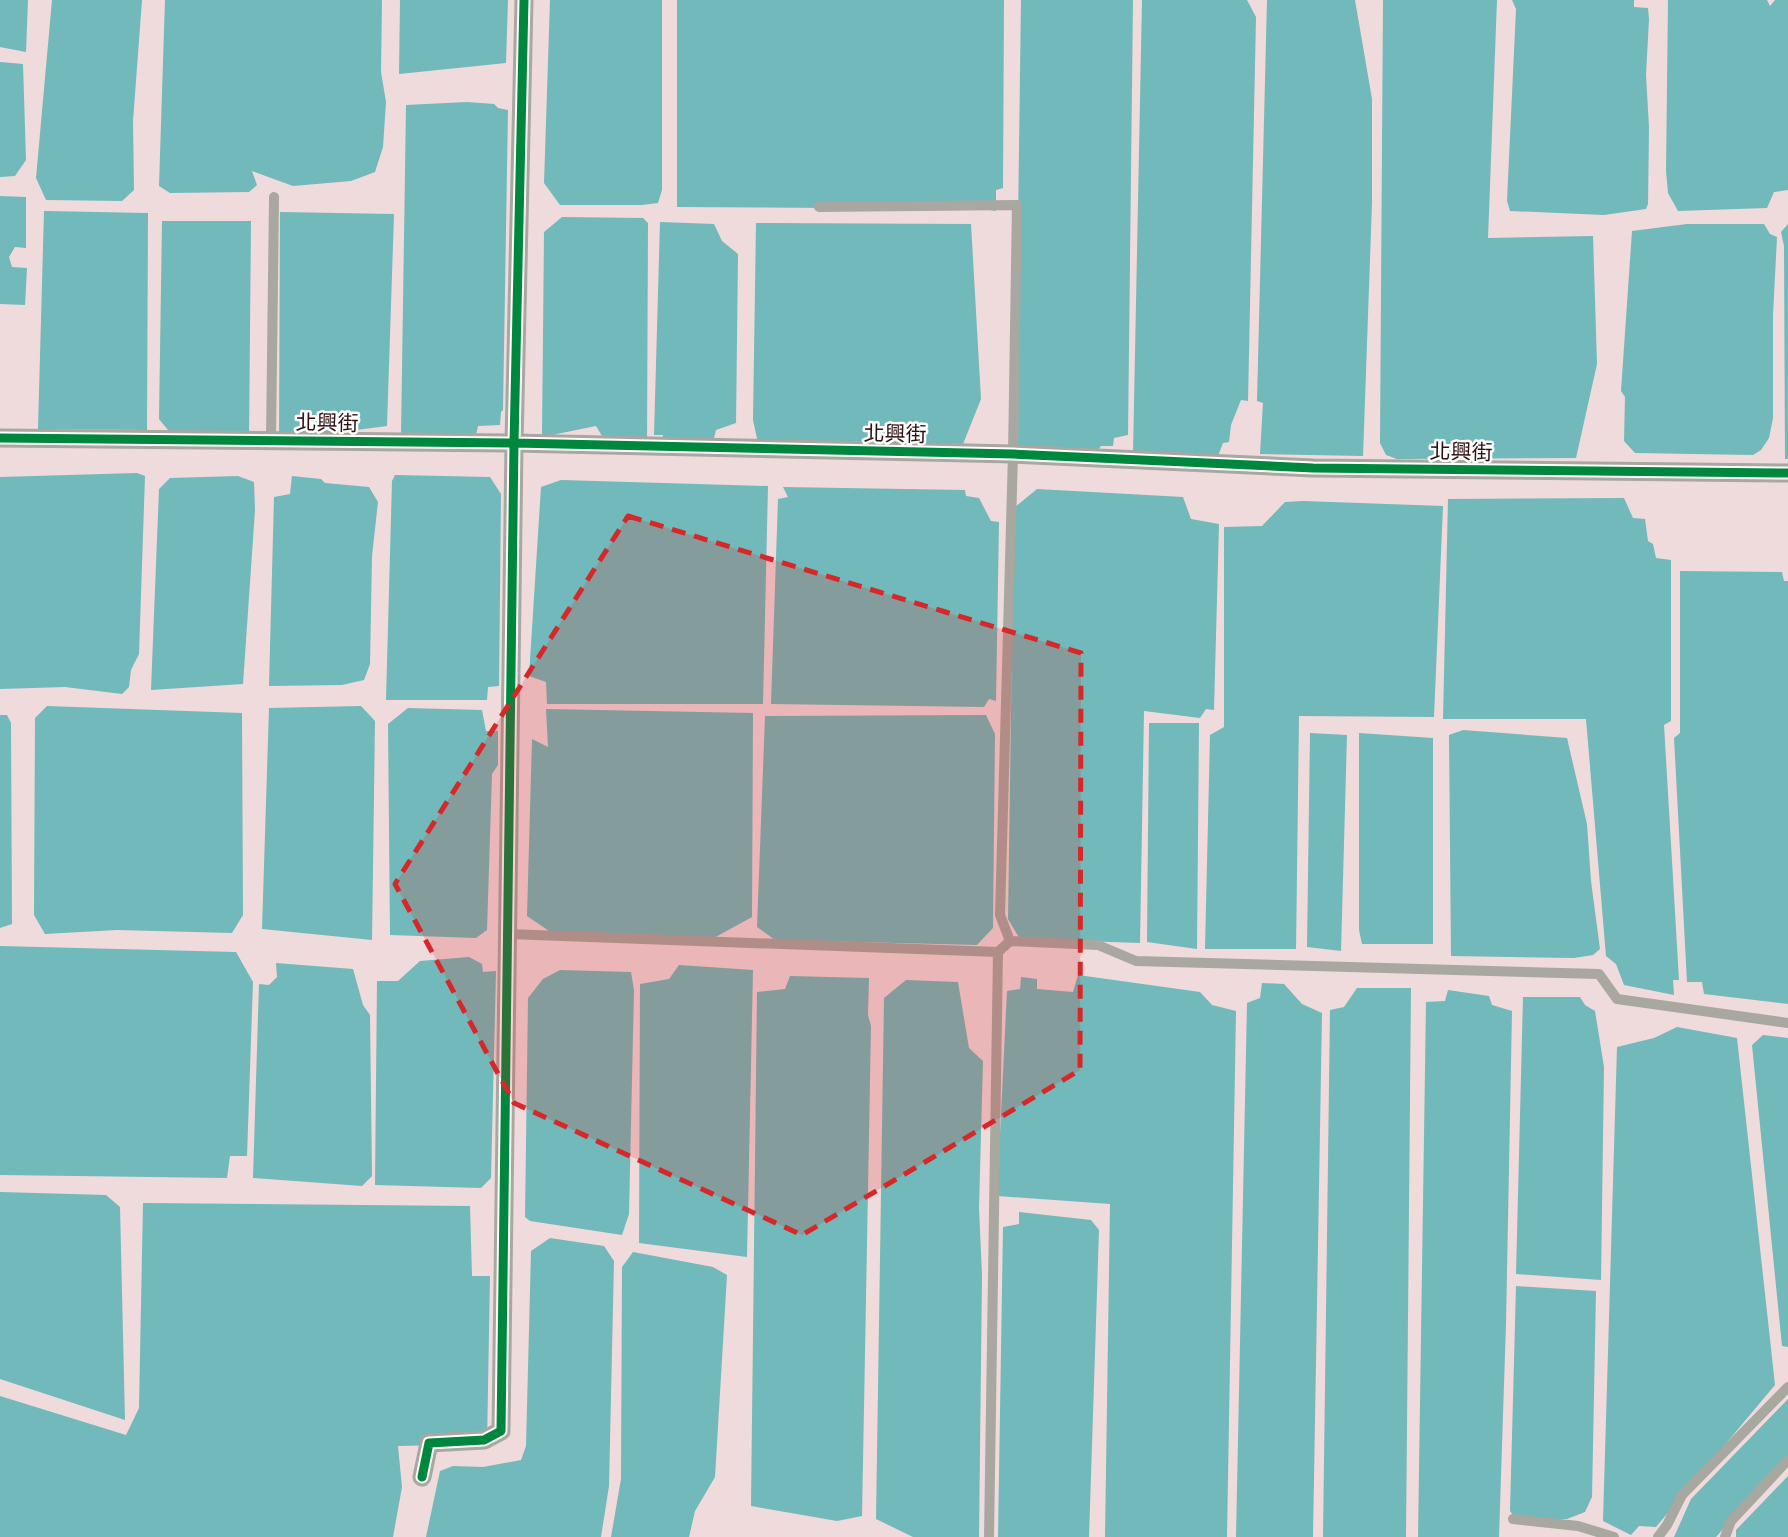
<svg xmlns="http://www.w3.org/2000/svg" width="1788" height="1537" font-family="'Playfair Display','Noto Sans TC',serif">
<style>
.water{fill:#71b9ba}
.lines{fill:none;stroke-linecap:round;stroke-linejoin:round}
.service{stroke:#a8a7a0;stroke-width:10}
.minor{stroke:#a8a7a0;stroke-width:19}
.cycleway-casing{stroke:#fefefe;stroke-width:13}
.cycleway{stroke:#00873e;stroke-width:9}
.marked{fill:#d62828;fill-opacity:0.2;stroke:#d62828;stroke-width:5;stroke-dasharray:14 9;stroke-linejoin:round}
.labels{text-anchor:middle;stroke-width:5;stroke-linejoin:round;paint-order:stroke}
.street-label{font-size:21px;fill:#2f1013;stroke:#fefefe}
</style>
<rect width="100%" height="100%" fill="#efdadc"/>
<path class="water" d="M0,0H28L26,52L0,47Z
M52,0H142L133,121L134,190L122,201L46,200L36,178Z
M165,0H382L381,72L386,102L383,147L375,172L351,181L293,186L252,171L257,185L249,192L170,193L159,186Z
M400,0H508L506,63L399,74Z
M550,0H662V190L658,203L642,205H560L544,183Z
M677,0H1004L1003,188L996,190V211L983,209L677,207Z
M1021,0H1133L1128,435L1114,438L1113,446H1101L1096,453L1015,448Z
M1142,0H1247L1256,17L1248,401L1241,400L1231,425L1229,442L1223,443L1218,456L1133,455Z
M1267,0H1355L1372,99V203L1363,456L1260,454L1263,403L1257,401Z
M1383,0H1497L1488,238L1593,236L1597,364L1576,458L1397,459L1386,455L1380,443Z
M1512,0H1634V7L1648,8L1649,19L1646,75L1649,127L1648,204L1646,209L1604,215L1510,211L1507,201L1516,9Z
M1668,0H1767L1770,6L1775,0H1788V190L1774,192L1767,208L1678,211L1668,193L1666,171Z
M0,62L23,64L26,160L15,176L0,177Z
M467,102L494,104L498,108L508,110L503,410L501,412L500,425L478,426L476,435L401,436L406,105Z
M0,196L26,197V248L15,247L9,257L12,267L27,268L25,305L0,304Z
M44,211L148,213L147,430L38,429Z
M280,212L394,214L387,426L279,440Z
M562,217L643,218L648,223L647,444H607L596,426L542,437L544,232Z
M162,221H251L249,439L172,435L159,419Z
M660,222L714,224L722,241L738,254L736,423L716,430L712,446L662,443L663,435H654Z
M756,223L971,224L981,399L961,449L758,443L753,420Z
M1687,224H1764L1770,234L1777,237L1773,315V418L1769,438L1761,450L1753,455L1635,453L1624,441L1625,397L1621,391L1632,231Z
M1788,224V459H1785L1784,246L1781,232Z
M137,473L145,476L139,654L131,670L129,687L122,694L65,687L0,689V477Z
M395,475L490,477L501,494L499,686L488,687L487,700H386L392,481Z
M238,476L254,482L255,510L243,684L151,690L159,489L170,478Z
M292,476L321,479L325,483L369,487L378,502L372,556L370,664L364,680L342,685L269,686L274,497L290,494Z
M561,480L768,486L763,704H547L546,682L529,676L541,487Z
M783,487L965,490L966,496L979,498L991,521L999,522L996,701L989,699L984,707L771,704L778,499L788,497Z
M1037,489L1183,497L1191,519L1219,524L1214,710L1206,709L1200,718L1144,711L1140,943L1020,939L1008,919L1014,508Z
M1624,498L1633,518L1645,519L1648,541L1653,544L1656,558L1671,560V721L1664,725L1679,980H1673L1674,995L1624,985L1616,964L1606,956L1586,719H1443L1448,499Z
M1303,501L1443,506L1434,717L1299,716L1296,949H1205L1210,735L1224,727V527L1262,526L1285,502Z
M1680,571L1782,572L1784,581H1788V1004L1704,994L1702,982H1687L1674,738L1680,733Z
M47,706L242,713L243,915L232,933L117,930L45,934L34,915L35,718Z
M361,706L375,721L372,940L262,929L269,708Z
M408,708L482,710L486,731H498V765L492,774L487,930L476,938L390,935L388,724Z
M546,709L753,713L752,917L712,939L549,931L527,916L532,739L548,747Z
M0,715H7L11,723L12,924L0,928Z
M986,715L995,734L993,928L977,945L775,940L757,927L765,716Z
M1149,723H1199L1197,949L1147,942Z
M1463,730L1567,738L1587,824L1591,881L1600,949L1593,955L1574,958L1451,956L1449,735Z
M1310,733L1347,735L1341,951L1307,947Z
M1359,733L1433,738V944H1362L1359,930Z
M0,946L236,952L253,982L247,1156H230L227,1178L0,1175Z
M469,957L482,964L483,972L496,971L491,1178L481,1188L375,1185L377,981H398L420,961Z
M276,963L353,969L363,1005L370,1015L372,1176L362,1186L253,1178L259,984L269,985L277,977Z
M679,965L753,970L747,1257L639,1243L640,984L669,979Z
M560,970L631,972L634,990L629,1214L622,1235L530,1221L525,1217L528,998L543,979Z
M1078,975L1200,992L1212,1005L1236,1011L1227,1537H1105L1110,1204L997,1196L1007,991L1020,989L1021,977L1037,979V989L1073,992Z
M790,976L869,978L868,1015L871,1026L862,1516L837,1521L751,1506L757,992L785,989Z
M906,980L958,982L969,1048L983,1061L979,1208L982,1275L979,1537H913L876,1519L884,998Z
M1262,983L1284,984L1302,1004L1322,1013L1313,1537H1236L1247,1003L1260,998Z
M1357,988H1411L1406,1537H1323L1330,1010L1344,1007Z
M1448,990L1489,996L1492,1005L1512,1011L1506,1324L1499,1537H1418L1426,1002L1445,1001Z
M1523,997H1580L1585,1005L1595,1011L1604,1067L1601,1280L1516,1274Z
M1677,1027L1737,1038L1775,1385L1656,1527L1639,1526L1631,1535L1603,1521L1617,1047L1654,1038Z
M1763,1035L1788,1038V1347L1782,1346L1752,1045Z
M0,1192L106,1195L120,1207L125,1420L0,1379Z
M143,1203L470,1206L472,1276H490L487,1444L398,1446L402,1487L393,1537H0V1396L126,1435L139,1408Z
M1019,1212L1091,1220L1099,1230L1089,1537H998L1003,1227L1019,1224Z
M550,1238L604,1246L614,1261L609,1486L601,1537H426L440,1471L453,1466L483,1467L521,1460L526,1446L531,1251Z
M633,1252L713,1267L727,1275L715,1477L695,1511L689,1537H611L621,1479L622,1267Z
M1516,1286L1596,1291L1592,1497L1585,1512L1567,1519L1517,1520L1510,1511Z
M1788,1399V1456L1716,1537H1674L1691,1499Z
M1788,1476V1537H1736V1530Z"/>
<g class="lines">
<path class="service" d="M819,207L1017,205L1013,454L1000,915L1010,941L998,952L989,1537
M271,439L274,197
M507,934L998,952
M1010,941L1098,945L1136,961L1599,974L1617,999L1788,1023
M1513,1519L1578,1526L1614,1537
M1658,1537L1667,1525L1682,1495L1788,1387
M1725,1537L1731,1521L1788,1460"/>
<path class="minor" d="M0,438L514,443L1013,454L1313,468L1788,473
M422,1477L429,1443L484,1440L501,1431L514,443L524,0"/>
<g class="cycleway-casing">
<path id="cycleway" d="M0,438L514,443L1013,454L1313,468L1788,473
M422,1477L429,1443L484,1440L501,1431L514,443L524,0"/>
</g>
<use href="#cycleway" class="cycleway"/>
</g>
<path class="marked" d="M628,516L1081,653L1080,1070L802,1235L514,1103L395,884Z"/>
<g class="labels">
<g class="street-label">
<text transform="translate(327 423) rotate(1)" y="7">北興街</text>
<text transform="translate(895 434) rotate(1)" y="7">北興街</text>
<text transform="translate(1461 452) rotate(1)" y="7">北興街</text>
</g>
</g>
</svg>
